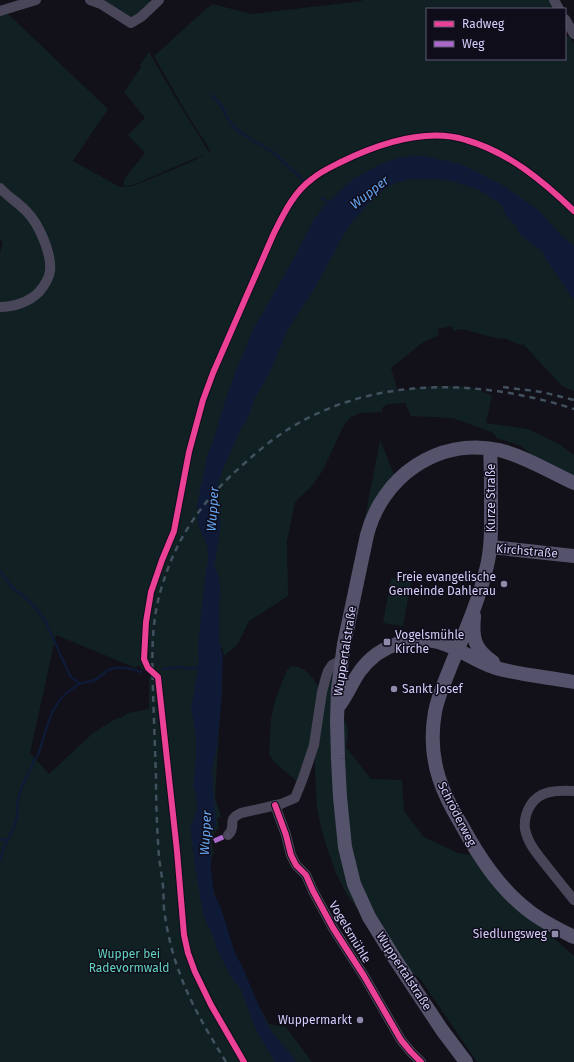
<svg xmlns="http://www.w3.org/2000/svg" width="574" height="1062" font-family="'Fira Sans',sans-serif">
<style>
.green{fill:#112123;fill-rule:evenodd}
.water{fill:#0f1a36}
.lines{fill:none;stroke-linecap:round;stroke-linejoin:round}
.stream{stroke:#0f1a36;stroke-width:2.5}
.street{stroke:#484658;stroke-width:10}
.secondary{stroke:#55526b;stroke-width:14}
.rail{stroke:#42515f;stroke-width:2.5;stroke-dasharray:6 5;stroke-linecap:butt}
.quiet{stroke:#ac68c9;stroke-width:5;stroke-dasharray:10 5;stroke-linecap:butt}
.cycleway-casing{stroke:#100d1b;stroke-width:8}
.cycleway{stroke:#ea4096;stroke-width:6}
.poi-dot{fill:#918aab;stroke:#100d1b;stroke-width:1.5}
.labels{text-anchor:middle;stroke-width:3;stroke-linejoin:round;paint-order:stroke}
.street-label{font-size:12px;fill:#d5ccfa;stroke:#100d1b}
.poi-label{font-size:12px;fill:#d5ccfa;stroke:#100d1b;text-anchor:end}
.park-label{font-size:12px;fill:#61d2bd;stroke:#100d1b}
.water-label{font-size:13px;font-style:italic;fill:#65a6f0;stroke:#100d1b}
</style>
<rect width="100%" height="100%" fill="#121018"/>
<path class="green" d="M98,0H149L152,3L131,18Z
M362,0H549L554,9H427V59H565V37L566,38L569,36L574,44V391L562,386L523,344L521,345L504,338L500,339L461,329L454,331L451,326L438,329L439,335L422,343L391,368L398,392C422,386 458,382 481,391C485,392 488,394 492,396L486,423L528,429L559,444L574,455V476L538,459L521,446L497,438L492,432L452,418L411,416L405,403L388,404L382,408V412L360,413L351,417L344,425L323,470L312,486L295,502L287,541L288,596L249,621L238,644L224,656L222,647H221L222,677L215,798L221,817L217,818L219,827L213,836L212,845L214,852L210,862L212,882L218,907L229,939L257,1002L269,1024L286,1027L312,1062H0V253L3,242L0,239V15L7,13L108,109L73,161L120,187L133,186L191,162L207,153L133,185L123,186L125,178L145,153L128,135L145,118L124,92L141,67L140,65L149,52L178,102L209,152L211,151L187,114L154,56L207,8L213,4L251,14L362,1ZM56,635L136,668L138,665L139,666L150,675V677L149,678V709L128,713L120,718H117L94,732L49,774L30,753Z
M380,440L397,481L366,520V513Z
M391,578L411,582L403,626L383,623Z
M342,660L337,709C349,725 349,728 346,747L371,779L402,780L404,811L424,837L458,853L473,855L542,928L574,956V1062H477L421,980L395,959L347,895L336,873L328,851L322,832L317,808L314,747L301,785L274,762L269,754L271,719L275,700L287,670L291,666C307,666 314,680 322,692L326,677Z"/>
<path class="water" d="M415,156H425L461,164L485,176L504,186L537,209L561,235L574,246V300L545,258L544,254L538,248L531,244L518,232L516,226L506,216L501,204L479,190L448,180L433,179H411L398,182L385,188L372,199L352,222L343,236L313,291L287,331L271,370L254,400L248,418L240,431L222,471L218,486L215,500L221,525L214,567L218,574L220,586L219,618V640L223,656L222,682V695L217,746L212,772L216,824L209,835L211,851V869L214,895L220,905L235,953L243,968L263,1016L272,1032L297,1062H275L256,1030L241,990L230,975L217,949L212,933L204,918L197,879L190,828L197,810L196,796L193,785L196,760V737L191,707L199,666L198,647L204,585L208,559L207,545L200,528H199L197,506L207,456L214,439L224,404L236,370L253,330L294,258L313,221L323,207L353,179L381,164L398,158Z"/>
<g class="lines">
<path class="stream" d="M213,96L221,105L228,119L234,127L241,133L274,153L304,181
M322,198L330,204
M0,571L13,588L28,600L44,618L70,676L80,684
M163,669L177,667L193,669L200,666
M38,755C48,727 49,701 78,685C83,682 90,682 95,680C99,678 102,675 105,672C116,665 130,668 141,672
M0,840L8,839L15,825L17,816L18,800L21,789L36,757
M0,860L4,847L8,839"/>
<path class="street" d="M90,0L101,4L131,23L141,17L159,0
M554,0L559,9
M0,11L36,0
M565,19L574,34
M0,188C8,197 19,203 27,212C39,224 52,254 50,271C49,279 44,286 39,292C29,302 14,307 0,307
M574,791C558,790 539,790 530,806C526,813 524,821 525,829C528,845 540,857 549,869C557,879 565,889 574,900
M275,805L286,835L291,855L296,865L306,875L313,891L333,928L364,976L401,1040L411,1052L421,1062
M228,835C238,826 225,820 241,813L281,804L295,798L303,778L314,745L322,692L326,677L328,671L332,665L342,660"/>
<path class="secondary" d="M490,449C491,466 491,483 491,500C491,522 492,545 487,566C479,600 465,632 452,663C446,679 438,695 435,712C431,734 432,756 439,778C444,794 452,809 461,824C479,857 499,888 529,911C543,922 558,929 574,937
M491,547L574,556
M474,616C472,638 474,649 493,662
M338,707C347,696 352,682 360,671C379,645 413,633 444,644C461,650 476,661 493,667C518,675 548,677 574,682
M466,1062L442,1030L395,959L369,917L354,884L345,847L340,797L338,759L337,721L338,689L344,644L367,535C382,477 437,437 499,450C524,456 550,472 574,483"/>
<path class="rail" d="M503,387L542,392L574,400
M226,1062C209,1034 191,1005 180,974C173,956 168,936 165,916C163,906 164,896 163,886C162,876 160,866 159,857C157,830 156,803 156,777C155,749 154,720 153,692C152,659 151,625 160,593C175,538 203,499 246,462C257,452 269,442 281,434C368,375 478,378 574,409"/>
<path class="quiet" d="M214,841L228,835"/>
<g class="cycleway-casing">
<path id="cycleway" d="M275,805L286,835L291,855L296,865L306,875L313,891L333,928L364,976L401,1040L411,1052L421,1062
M244,1062L211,1005L195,972L188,953L184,935L177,851L158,677L148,668L144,659L146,622L151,592L162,560L174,531L189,452L203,400L213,373L274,233C284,213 294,192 312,179C320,172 331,167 341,162C378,144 425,127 466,140C508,152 543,181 574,211"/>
</g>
<use href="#cycleway" class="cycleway"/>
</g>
<g class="poi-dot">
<circle cx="504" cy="584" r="4"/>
<rect x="383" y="638" width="8" height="8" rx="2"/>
<circle cx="394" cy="689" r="4"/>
<rect x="551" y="930" width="8" height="8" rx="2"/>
<circle cx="360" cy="1020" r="4"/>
</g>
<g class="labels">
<g class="street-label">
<text transform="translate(491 498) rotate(-90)" y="4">Kurze Straße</text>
<text transform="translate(527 551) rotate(5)" y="4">Kirchstraße</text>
<text transform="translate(345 651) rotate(-81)" y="4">Wuppertalstraße</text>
<text transform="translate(457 814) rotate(63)" y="4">Schröderweg</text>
<text transform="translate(350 932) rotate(59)" y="4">Vogelsmühle</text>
<text transform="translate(404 971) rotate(57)" y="4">Wuppertalstraße</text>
</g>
<g class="poi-label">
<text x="496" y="581">Freie evangelische<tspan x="496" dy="14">Gemeinde Dahlerau</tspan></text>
<text x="395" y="639" text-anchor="start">Vogelsmühle<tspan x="395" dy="14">Kirche</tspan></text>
<text x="402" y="693" text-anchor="start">Sankt Josef</text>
<text x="547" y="938">Siedlungsweg</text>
<text x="352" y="1024">Wuppermarkt</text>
</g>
<g class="park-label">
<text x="129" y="958">Wupper bei<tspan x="129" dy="14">Radevormwald</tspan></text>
</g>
<g class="water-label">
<text transform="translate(369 192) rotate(-38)" y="5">Wupper</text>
<text transform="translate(212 509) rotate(-86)" y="5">Wupper</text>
<text transform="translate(205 833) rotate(-87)" y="5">Wupper</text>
</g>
</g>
<rect x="426" y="8" width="140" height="52" fill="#100d1b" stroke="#5f5974"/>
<rect x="434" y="21" width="20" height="6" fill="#ea4096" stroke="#5f5974"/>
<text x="462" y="28" font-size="12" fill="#d5ccfa">Radweg</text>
<rect x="434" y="41" width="20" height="6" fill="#ac68c9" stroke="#5f5974"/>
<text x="462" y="48" font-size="12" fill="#d5ccfa">Weg</text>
</svg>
